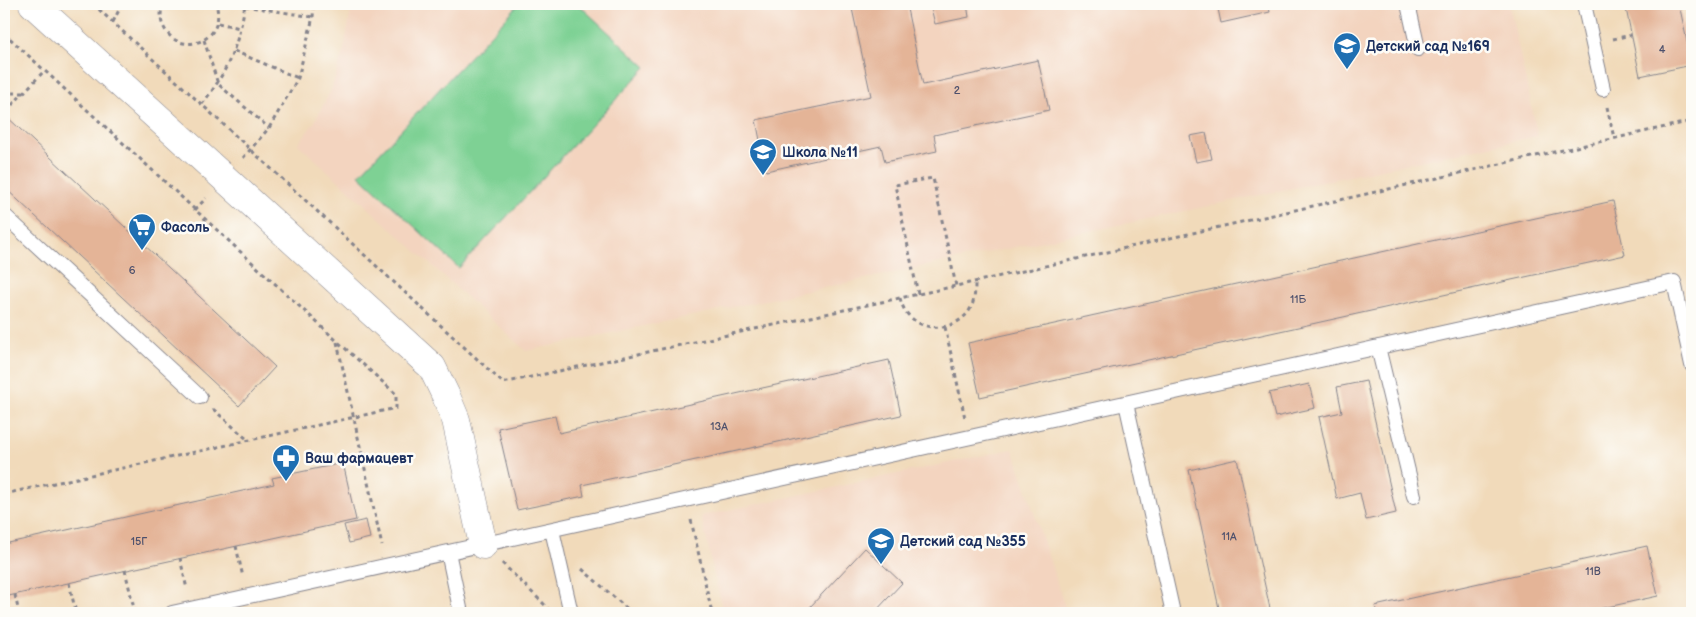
<svg xmlns="http://www.w3.org/2000/svg" width="1696" height="617" font-family="'Balsamiq Sans',sans-serif">
<style>
.built{fill:#f3d4bf}
.green{fill:#7ed194;stroke:#4c8079}
.building{fill:#e4b497}
.lines{fill:none;stroke-linecap:round;stroke-linejoin:round}
.lane-casing{stroke:#86848c;stroke-width:16}
.street-casing{stroke:#86848c;stroke-width:29}
.path{stroke:#86848c;stroke-width:3;stroke-dasharray:4 4;stroke-linecap:butt}
.lane{stroke:#fff;stroke-width:14}
.street{stroke:#fff;stroke-width:28}
.labels{text-anchor:middle;stroke-width:5;stroke-linejoin:round;paint-order:stroke}
.number-label{font-size:11px;fill:#4d506c}
.poi-label{font-size:14px;font-weight:bold;fill:#1b2f5e;stroke:#fdfcf7;text-anchor:start}
</style>
<rect width="100%" height="100%" fill="#fdfcf7"/>
<filter id="ink" filterUnits="userSpaceOnUse"><feTurbulence type="fractalNoise" baseFrequency=".02" numOctaves="2"/><feDisplacementMap in="SourceGraphic" scale="10" xChannelSelector="R" yChannelSelector="G"/><feConvolveMatrix kernelMatrix="1 2 1 2 8 2 1 2 1" color-interpolation-filters="sRGB"/></filter>
<filter id="wash" filterUnits="userSpaceOnUse"><feTurbulence type="fractalNoise" baseFrequency=".0096" numOctaves="4" result="noise"/><feDisplacementMap in="SourceGraphic" scale="20" xChannelSelector="R" yChannelSelector="G"/><feGaussianBlur stdDeviation="1.12" result="paint"/><feColorMatrix in="noise" values="0 0 0 0 0 0 0 0 0 0 0 0 0 0 0 0 0 1.4 0 .05"/><feComposite in="paint" operator="in"/></filter>
<g filter="url(#wash)">
<rect width="100%" height="100%" fill="#f1daba"/>
<path class="built" d="M352,4H1509L1538,136L526,351L298,144L314,123L331,90L344,49Z
M1013,449L1067,613H723L701,516Z"/>
<path class="green" d="M519,4H578L646,67L459,268L359,175Z"/>
<g id="blocks">
<path class="building" d="M851,4H906L923,85L1038,60L1049,110L934,135L937,151L885,162L881,146L766,171L756,120L871,96Z
M930,4H967L969,17L935,24Z
M1217,4H1268L1270,12L1221,23Z
M1625,4H1679L1692,65L1640,76Z
M4,114L275,367L239,406L4,187Z
M1206,133L1212,159L1196,162L1190,136Z
M1613,201L1625,255L980,397L968,343Z
M889,360L901,415L582,485L584,496L517,510L498,428L555,416L559,433Z
M1366,381L1396,513L1366,520L1360,493L1337,499L1319,417L1342,412L1337,387Z
M1309,384L1315,408L1275,417L1269,393Z
M1237,459L1271,613H1220L1197,507L1189,470Z
M343,463L356,520L4,597V544L274,484L272,478Z
M366,520L370,538L349,543L344,525Z
M1647,546L1658,596L1580,613H1377L1375,606Z
M865,548L902,583L874,613H817L810,607Z"/>
</g>
</g>
<g filter="url(#ink)">
<use href="#blocks" fill-opacity="0" stroke="#86848c" stroke-width="1"/>
<g class="lines">
<g class="lane-casing">
<path id="lane" d="M1408,4L1418,49
M1584,4L1603,89
M4,215L200,397
M1378,347L1414,496
M1126,403L1173,613
M552,530L571,613
M448,552L461,613
M172,613L1674,282L1692,365"/>
</g>
<g class="street-casing">
<path id="street" d="M33,4L432,367L446,396L456,420L483,545"/>
</g>
<path class="path" d="M93,4L503,383L956,286L1692,121
M147,4L162,8
M164,4C161,9 160,17 162,23C175,60 228,43 216,4
M245,6L313,17
M113,22L122,4
M218,23L240,28
M4,33L337,341L396,394V408L4,494
M1613,39L1631,35
M204,40L218,84L269,128
M234,51L298,78
M4,93H23
M202,104C227,73 239,44 245,4
M12,105L44,71
M1607,107L1614,138
M243,158L269,128L298,78L313,17L314,4
M195,210L206,198
M918,294L895,185L933,178L956,286
M900,298C901,302 903,308 906,312C921,333 954,332 969,311C975,302 975,292 975,282
M945,327L965,418
M337,342L382,546
M213,409L248,440
M691,520L712,613
M236,546L243,577
M180,558L187,589
M502,563L548,608
M582,569L632,613
M125,570L135,613
M69,583L76,613
M15,595L19,613
M705,613L712,612"/>
<use href="#lane" class="lane"/>
<use href="#street" class="street"/>
</g>
</g>
<defs>
<g id="school-pin" transform="scale(1.4375)"><path d="M0 17L-7.5 6A9.5 9.5 0 1 1 7.5 6Z" fill="#1f6fb2" stroke="#fdfcf7"/><path d="M0-5L7-2L0 1L-7-2ZM-4 1L0 2.5L4 1V4Q0 6-4 4Z" fill="#fff"/></g>
<g id="supermarket-pin" transform="scale(1.4375)"><path d="M0 17L-7.5 6A9.5 9.5 0 1 1 7.5 6Z" fill="#1f6fb2" stroke="#fdfcf7"/><path d="M-6-5.5h2.5l.6 2H6L4.5 2H-2.5L-4.4-4H-6ZM-1.5 3.2a1.3 1.3 0 1 0 .1 0ZM3 3.2a1.3 1.3 0 1 0 .1 0Z" fill="#fff"/></g>
<g id="pharmacy-pin" transform="scale(1.4375)"><path d="M0 17L-7.5 6A9.5 9.5 0 1 1 7.5 6Z" fill="#1f6fb2" stroke="#fdfcf7"/><path d="M-2-6h4v4h4v4h-4v4h-4v-4h-4v-4h4Z" fill="#fff"/></g>
</defs>
<g fill-rule="evenodd">
<use href="#school-pin" x="1347" y="46"/>
<use href="#school-pin" x="763" y="152"/>
<use href="#supermarket-pin" x="142" y="227"/>
<use href="#pharmacy-pin" x="286" y="458"/>
<use href="#school-pin" x="881" y="541"/>
</g>
<g class="labels">
<g class="number-label">
<text x="1662" y="53">4</text>
<text x="957" y="94">2</text>
<text x="132" y="274">6</text>
<text x="1298" y="303">11Б</text>
<text x="719" y="430">13А</text>
<text x="1229" y="540">11А</text>
<text x="139" y="545">15Г</text>
<text x="1593" y="575">11В</text>
</g>
<g class="poi-label">
<text x="1366" y="51">Детский сад №169</text>
<text x="782" y="157">Школа №11</text>
<text x="161" y="232">Фасоль</text>
<text x="305" y="463">Ваш фармацевт</text>
<text x="900" y="546">Детский сад №355</text>
</g>
</g>
<rect width="1696" height="617" fill="none" stroke="#fdfcf7" stroke-width="20"/>
</svg>
